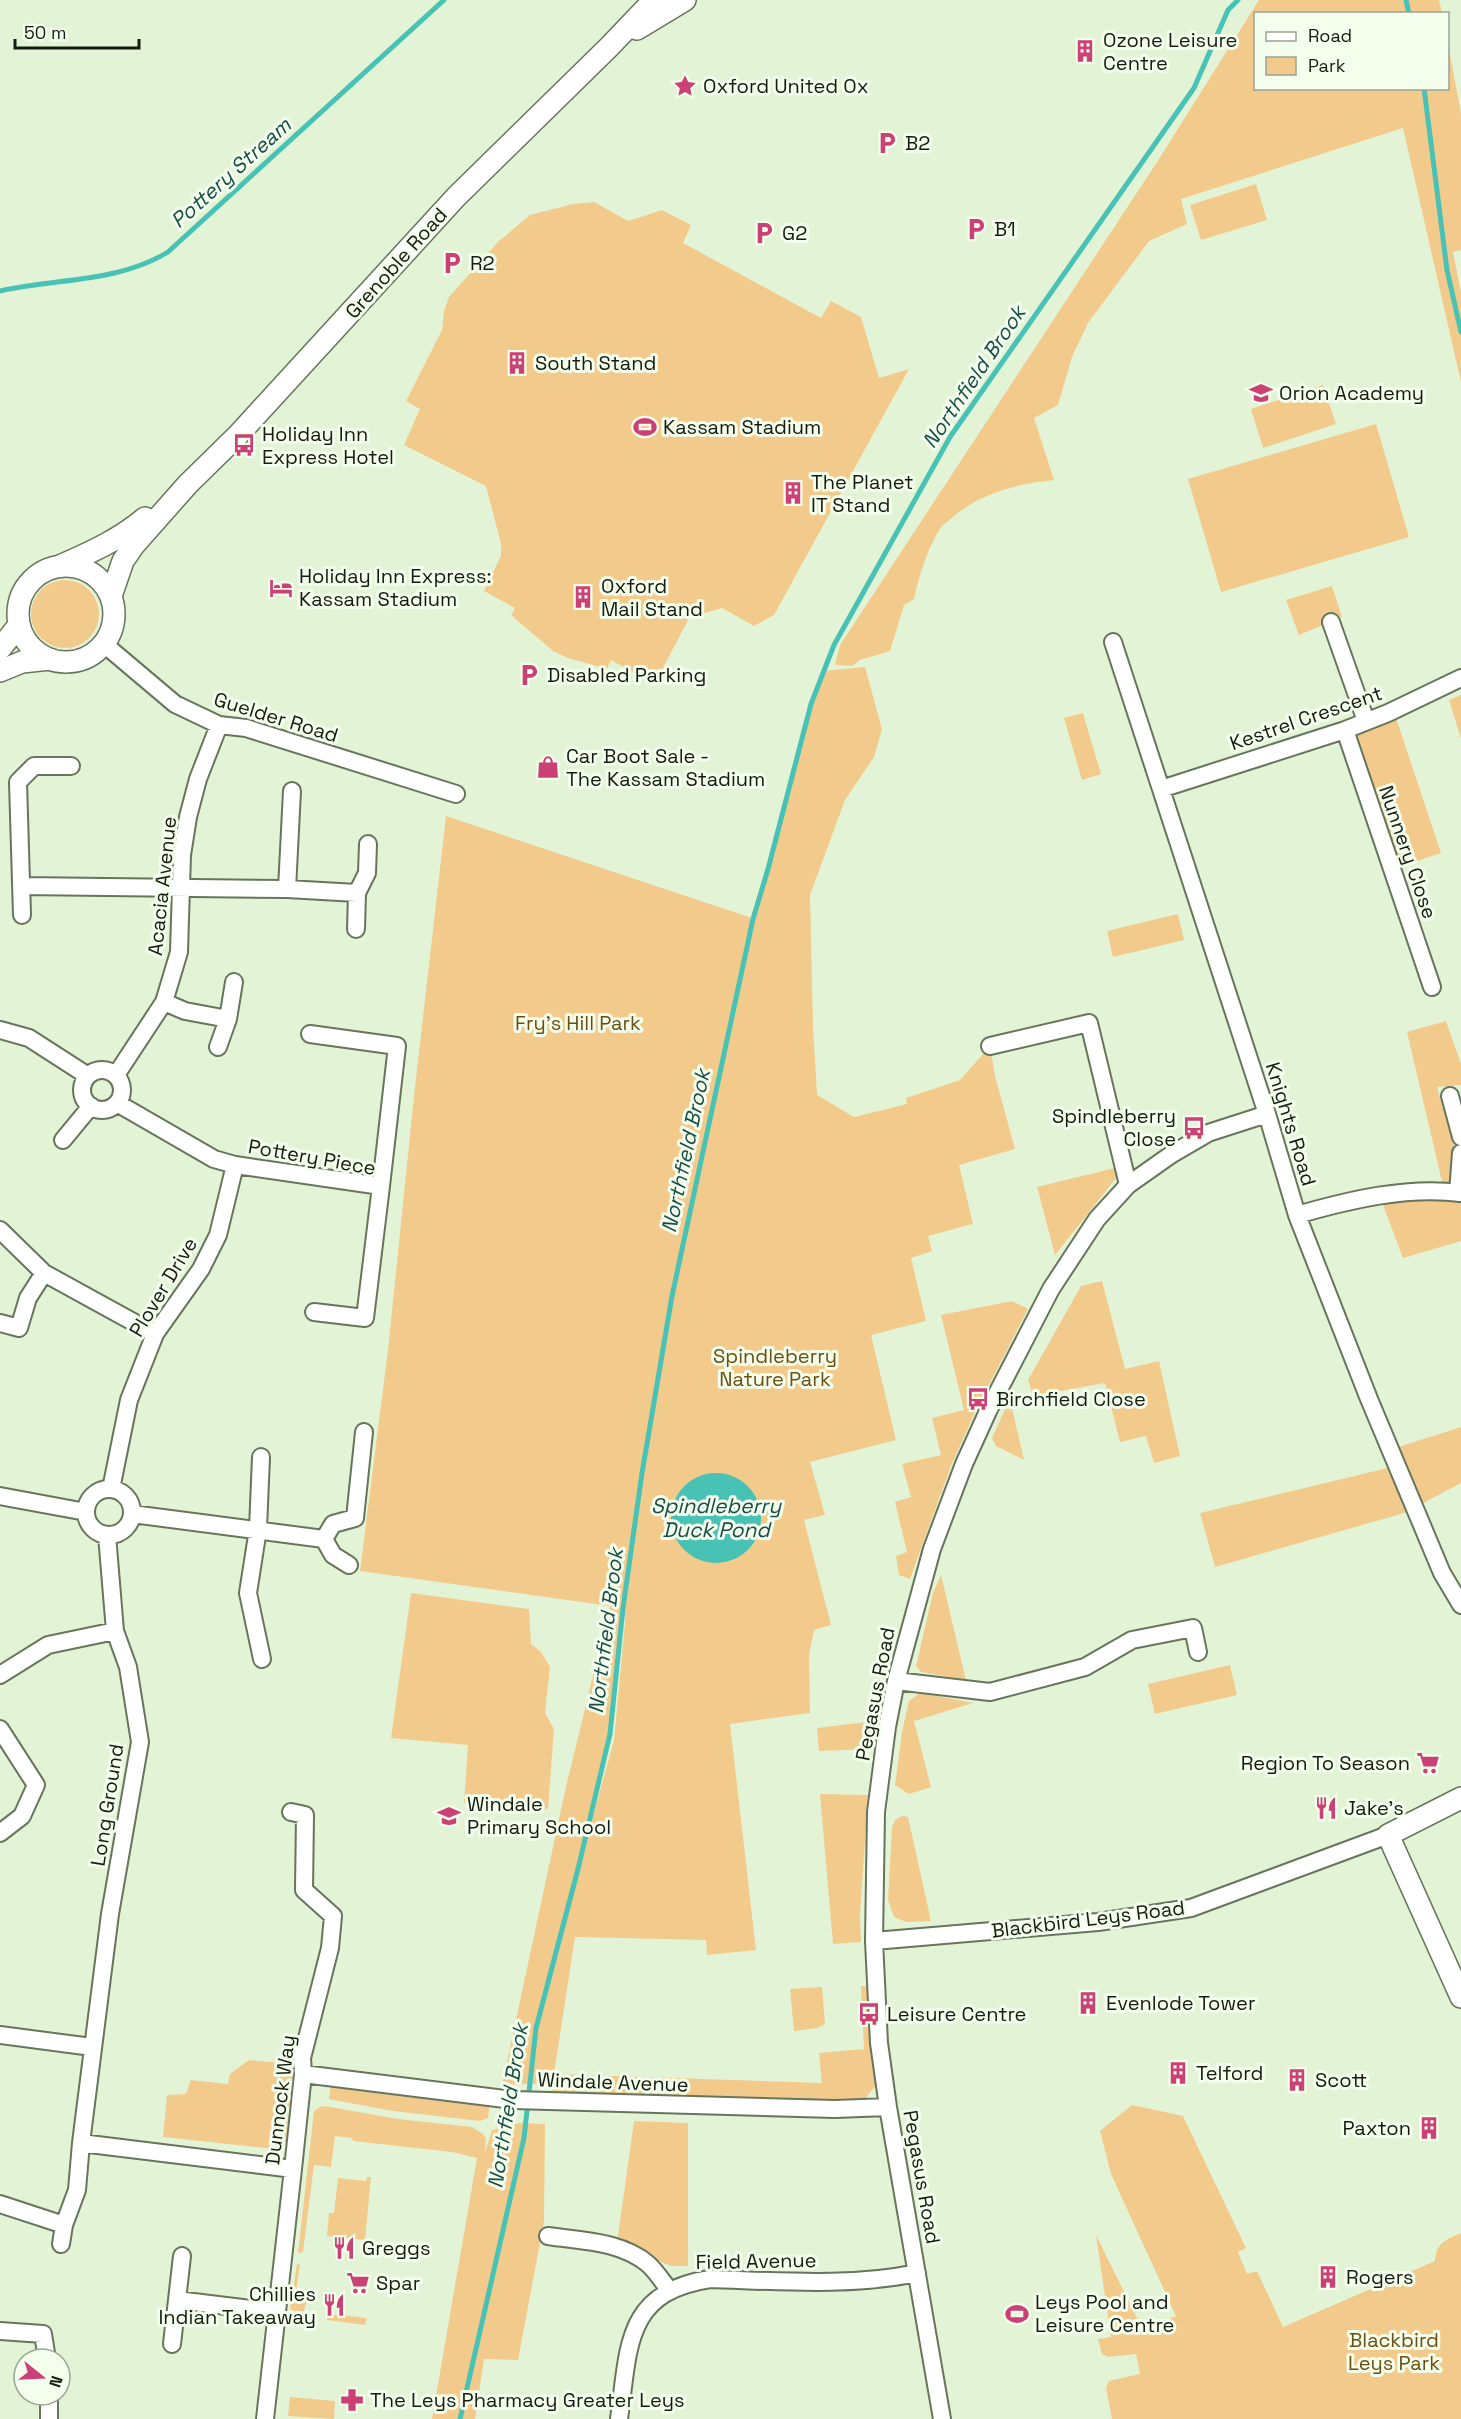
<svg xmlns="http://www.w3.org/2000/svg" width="1461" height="2419" font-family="'Space Grotesk',sans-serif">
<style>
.green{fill:#f2cb8c;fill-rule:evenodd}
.water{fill:#47c2b4}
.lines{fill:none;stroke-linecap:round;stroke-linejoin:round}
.stream{stroke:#47c2b4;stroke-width:5}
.minor-casing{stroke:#66755b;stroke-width:20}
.tertiary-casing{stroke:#66755b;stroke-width:24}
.minor{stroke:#fff;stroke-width:16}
.tertiary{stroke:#fff;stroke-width:21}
.labels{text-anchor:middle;stroke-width:6;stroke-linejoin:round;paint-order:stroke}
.poi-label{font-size:20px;fill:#151b10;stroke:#f4feec;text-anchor:start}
.street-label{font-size:20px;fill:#151b10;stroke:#f4feec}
.park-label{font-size:20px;fill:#6c4e11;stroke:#f4feec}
.water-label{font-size:21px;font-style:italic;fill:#184d47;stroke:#f4feec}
</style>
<rect width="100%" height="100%" fill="#e3f4d6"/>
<path class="green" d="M1259,0H1439L1442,13L1256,14V88H1448V44L1461,113V250L1453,252L1461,292V382L1403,128L1181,199L1187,224L1149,241L1088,323L1072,357L1058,405L1034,418L1054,480C1018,484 983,492 954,516C950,520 943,524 940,529C927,549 919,576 914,599L904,605L890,651L860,660L852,666L835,665L840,645L1157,162Z
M1256,184L1267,220L1201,240L1190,205Z
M594,202L628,221L662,210L691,225L683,243L821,318L831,301L861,317L879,378L909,369L774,615L754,626L722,608L689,618L660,674L642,677L611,660L607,669L568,658L553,651L511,615L515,608L484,591L501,556V544L486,486L404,445L420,409L406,401L442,330L444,311L449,297L498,242L530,215L573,204Z
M1323,385L1336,424L1263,448L1251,409Z
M1376,424L1409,537L1221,592L1188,479Z
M31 614a34 34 0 1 1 68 0a34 34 0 1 1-68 0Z
M1332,586L1342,617L1299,635L1286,600Z
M865,667L882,729L874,757L845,800L810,895L813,1026L817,1095L854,1117L907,1104L906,1098L960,1080L990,1046L995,1076L1015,1149L959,1165L973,1224L928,1236L932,1251L911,1258L926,1321L871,1335L896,1440L810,1462L825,1515L804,1520L831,1625L814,1630L809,1655L810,1713L730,1724L756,1950L707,1955L706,1940L575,1937L554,2074L822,2083L819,2053L864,2049L861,1986H869L877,2084L864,2100L856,2101L553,2092V2083L502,2085L565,1791L610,1606L360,1571L388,1350L414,1096L446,816L752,918C779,837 792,751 824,671ZM623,1607L625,1608V1623L614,1740L586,1841L610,1734Z
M1461,695V739L1449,700Z
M1083,713L1101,774L1082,780L1064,718Z
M1395,715L1441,853L1396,868L1350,732Z
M1178,914L1184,940L1113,957L1107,931Z
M1446,1021L1461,1064V1085L1437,1087L1461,1169V1193L1444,1190L1407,1032Z
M1115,1168L1117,1177L1055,1255L1037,1187Z
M1461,1194V1241L1403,1258L1380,1197Z
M1102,1281L1125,1369L1159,1361L1180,1456L1154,1463L1146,1436L1120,1442L1105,1383L1033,1396L1028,1380L1081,1286Z
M1012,1301L1028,1309L975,1412L951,1466L910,1579L899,1575L896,1556L907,1552L895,1502L911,1497L902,1464L941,1455L932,1418L964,1410L941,1315Z
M1012,1408L1024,1460L996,1446L992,1438L1005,1409Z
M1461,1427V1483L1416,1507L1392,1449Z
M1396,1466L1415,1510L1215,1567L1200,1513Z
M941,1575L966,1680L921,1672L916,1666L933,1593Z
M411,1593L529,1609L531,1644L541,1652L550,1667L545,1713L554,1729L548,1809L464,1803L468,1745L391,1738Z
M1230,1665L1237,1695L1155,1714L1148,1684Z
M920,1693L973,1703L914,1721L931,1787L909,1794L895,1785L902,1732L909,1701Z
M875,1721L874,1749L819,1751L817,1728Z
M820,1794L868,1795L860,1916L861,1942L833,1944Z
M902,1816L908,1817L931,1921L906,1922L894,1917L888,1900L892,1828L895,1820Z
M822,1987L825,2024L817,2028L794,2031L790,1989Z
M249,2060L293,2064L286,2141L283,2146L275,2149L163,2137L167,2095L186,2094L191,2080L228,2084L230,2074Z
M331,2083L490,2102L488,2118L480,2121L393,2111L334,2100L329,2099Z
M1132,2105L1183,2116L1246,2248L1238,2252L1247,2274L1257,2271L1283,2327L1435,2261C1436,2242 1446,2240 1461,2233V2419H1112L1106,2388L1109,2381L1140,2374L1136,2354L1108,2357L1102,2354L1098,2339L1111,2337L1096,2235L1143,2330L1176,2316L1111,2174L1100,2131Z
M325,2106L398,2119L472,2127L483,2134L486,2139L485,2153L492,2130L519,2123L545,2124L544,2222L518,2360L484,2359L475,2419H432L477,2158L452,2152L353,2141L352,2138L335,2136L331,2167L314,2165L303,2252L298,2253L314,2111L320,2107Z
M634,2121L688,2123V2266H671L617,2243Z
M367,2177H371L365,2240L327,2236L329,2213H334L338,2178L366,2181Z
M297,2264L300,2265L295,2298L307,2299L304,2311L299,2313L290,2309Z
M327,2314L367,2318L365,2325L327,2320Z
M290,2397L335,2401L334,2419L288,2416Z"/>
<path class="water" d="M671 1518a45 45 0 1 1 90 0a45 45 0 1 1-90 0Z"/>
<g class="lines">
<path class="stream" d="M1406,0L1409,14
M1424,88L1447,270L1461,332
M0,291C56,278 118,283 168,252L444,0
M460,2419L524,2138L536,2028L578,1869L610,1734L623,1608L642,1473L672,1296L753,919L768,869L811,704L834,645L950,437L1194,88L1228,10L1238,0"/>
<g class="minor-casing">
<path id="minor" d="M1331,622L1366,721
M1113,642L1267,1114L1297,1215L1369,1399L1442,1573L1461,1605
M104,644L175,704L219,725L246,728L456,794
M1345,730L1432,987
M1161,789L1345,730L1388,713L1461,678
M21,886L287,889L357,893
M287,889L292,791
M22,915L18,782L34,766H71
M356,929L357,893L367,873L368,844
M164,1002L185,1011L228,1019
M0,1030L29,1038L88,1076
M310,1034L397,1046L381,1186
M990,1046L1089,1023L1128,1185
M218,1047L228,1019L234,982
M82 1090a20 20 0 1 1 40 0a20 20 0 1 1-40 0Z
M116,1075L164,1002L179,952L182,855L188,817L198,779L219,725
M1450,1096L1461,1137
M63,1140L91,1106
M235,1165L381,1186L365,1318L314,1312
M1458,1193L1461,1153
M1297,1215C1349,1200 1407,1186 1461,1193
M0,1230L44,1273L155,1334
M0,1323L19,1328L28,1298L44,1273
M261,1457L258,1529L248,1593L262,1659
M111,1489L129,1400L155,1334L201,1269L218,1235L235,1165L214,1159L117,1103
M86 1512a23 23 0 1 1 46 0a23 23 0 1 1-46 0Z
M0,1496L86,1512
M132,1514L324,1539
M107,1535L115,1631L128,1667L140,1742L110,1914L81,2143L293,2169
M324,1539L333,1524L355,1518L364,1432
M324,1539L333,1555L349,1565
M0,1675L48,1645L115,1631
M896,1681L990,1692L1085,1667L1132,1640L1193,1628L1198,1652
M0,1729L36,1785L22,1816L0,1833
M874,1941L1098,1922L1191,1908L1388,1835
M0,2035L92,2047
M303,2074L513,2100L835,2109L888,2107
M0,2204L64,2225
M548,2236C581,2241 621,2241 648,2264C656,2271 663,2282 669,2290
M61,2244L64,2225L77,2190L81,2143
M177,2300L276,2312
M0,2331L43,2334L47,2359
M172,2344L182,2256
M49,2419V2395
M265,2419L293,2169L303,2074L302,2058L330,1948L333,1916L304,1890L305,1815L291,1812
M619,2419C629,2348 624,2292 710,2279C778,2281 850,2287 917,2273
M942,2419L888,2107L879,2043L874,1941L876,1812L887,1727L896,1681L932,1549L964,1464L989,1409L1051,1289L1097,1219L1128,1185L1172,1154L1208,1133L1267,1114"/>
</g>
<g class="tertiary-casing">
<path id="tertiary" d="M637,29L685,0
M18 614a48 48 0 1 1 96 0a48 48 0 1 1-96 0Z
M60,566C91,552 119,540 145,518
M111,596L123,561L134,545L188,484L238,435L456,197L609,47L654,0
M0,649L19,625
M0,671L22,662L50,659
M1461,1798L1388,1835L1461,1997"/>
</g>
<use href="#minor" class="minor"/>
<use href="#tertiary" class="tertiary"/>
</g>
<defs>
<g id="building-bare" transform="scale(1.8)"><path d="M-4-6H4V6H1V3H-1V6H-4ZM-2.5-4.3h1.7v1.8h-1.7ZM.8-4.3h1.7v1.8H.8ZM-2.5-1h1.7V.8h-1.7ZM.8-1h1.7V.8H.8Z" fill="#cb4176" stroke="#f4feec" stroke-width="2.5" paint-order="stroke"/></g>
<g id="sight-bare" transform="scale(1.8)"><path d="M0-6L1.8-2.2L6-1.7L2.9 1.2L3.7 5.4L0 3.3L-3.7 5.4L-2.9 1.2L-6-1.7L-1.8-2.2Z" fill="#cb4176" stroke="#f4feec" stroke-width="2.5" paint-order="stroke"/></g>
<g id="parking-bare" transform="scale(1.8)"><path d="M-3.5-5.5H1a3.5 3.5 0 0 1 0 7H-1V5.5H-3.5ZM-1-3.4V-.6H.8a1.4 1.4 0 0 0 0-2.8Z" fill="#cb4176" stroke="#f4feec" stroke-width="2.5" paint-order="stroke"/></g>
<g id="school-bare" transform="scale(1.8)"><path d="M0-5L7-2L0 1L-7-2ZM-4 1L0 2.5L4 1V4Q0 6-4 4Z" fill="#cb4176" stroke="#f4feec" stroke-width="2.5" paint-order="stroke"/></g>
<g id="stadium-bare" transform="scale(1.8)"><path d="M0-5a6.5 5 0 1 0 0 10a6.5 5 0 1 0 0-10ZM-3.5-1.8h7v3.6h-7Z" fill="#cb4176" stroke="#f4feec" stroke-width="2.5" paint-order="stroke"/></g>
<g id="bus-bare" transform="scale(1.8)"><path d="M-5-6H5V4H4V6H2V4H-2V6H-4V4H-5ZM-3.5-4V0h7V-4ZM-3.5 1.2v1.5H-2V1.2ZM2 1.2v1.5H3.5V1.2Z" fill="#cb4176" stroke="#f4feec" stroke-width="2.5" paint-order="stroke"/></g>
<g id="hotel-bare" transform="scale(1.8)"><path d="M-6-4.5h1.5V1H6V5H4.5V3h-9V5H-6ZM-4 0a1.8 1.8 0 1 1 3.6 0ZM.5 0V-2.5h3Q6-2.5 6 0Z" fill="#cb4176" stroke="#f4feec" stroke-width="2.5" paint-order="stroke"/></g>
<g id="shop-bare" transform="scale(1.8)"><path d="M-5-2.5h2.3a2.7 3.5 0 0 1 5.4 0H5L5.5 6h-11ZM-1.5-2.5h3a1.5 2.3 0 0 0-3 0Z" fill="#cb4176" stroke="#f4feec" stroke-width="2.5" paint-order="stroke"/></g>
<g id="supermarket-bare" transform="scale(1.8)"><path d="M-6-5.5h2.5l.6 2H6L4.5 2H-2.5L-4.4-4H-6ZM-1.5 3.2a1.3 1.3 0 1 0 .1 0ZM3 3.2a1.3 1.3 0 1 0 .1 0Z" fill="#cb4176" stroke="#f4feec" stroke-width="2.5" paint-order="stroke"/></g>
<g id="restaurant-bare" transform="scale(1.8)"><path d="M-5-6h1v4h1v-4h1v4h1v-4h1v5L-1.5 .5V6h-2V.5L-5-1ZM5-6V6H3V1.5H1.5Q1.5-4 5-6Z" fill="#cb4176" stroke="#f4feec" stroke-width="2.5" paint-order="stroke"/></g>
<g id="pharmacy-bare" transform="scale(1.8)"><path d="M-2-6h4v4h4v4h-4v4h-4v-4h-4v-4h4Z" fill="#cb4176" stroke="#f4feec" stroke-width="2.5" paint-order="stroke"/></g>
</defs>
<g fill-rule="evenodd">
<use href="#building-bare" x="1085" y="51"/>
<use href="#sight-bare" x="685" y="86"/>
<use href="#parking-bare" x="887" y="143"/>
<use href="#parking-bare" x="976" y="229"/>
<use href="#parking-bare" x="764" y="233"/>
<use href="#parking-bare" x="452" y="263"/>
<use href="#building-bare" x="517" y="363"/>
<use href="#school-bare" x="1261" y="393"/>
<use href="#stadium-bare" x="645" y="427"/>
<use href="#bus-bare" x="244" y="445"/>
<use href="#building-bare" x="793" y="493"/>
<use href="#hotel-bare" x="281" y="588"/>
<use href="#building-bare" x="583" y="597"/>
<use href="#parking-bare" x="529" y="675"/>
<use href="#shop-bare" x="548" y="767"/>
<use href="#bus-bare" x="1194" y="1128"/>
<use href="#bus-bare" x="978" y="1399"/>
<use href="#supermarket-bare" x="1428" y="1763"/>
<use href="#restaurant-bare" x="1326" y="1808"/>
<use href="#school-bare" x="449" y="1816"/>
<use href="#building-bare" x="1088" y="2003"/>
<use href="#bus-bare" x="869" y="2014"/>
<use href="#building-bare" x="1178" y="2073"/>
<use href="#building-bare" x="1297" y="2080"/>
<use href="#building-bare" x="1429" y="2128"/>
<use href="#restaurant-bare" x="344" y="2248"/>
<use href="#building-bare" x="1328" y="2277"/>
<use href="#supermarket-bare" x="358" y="2283"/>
<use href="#restaurant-bare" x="334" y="2305"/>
<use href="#stadium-bare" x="1017" y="2314"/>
<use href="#pharmacy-bare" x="352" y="2400"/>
</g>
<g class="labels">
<g class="poi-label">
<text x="1103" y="47">Ozone Leisure<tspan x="1103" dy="23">Centre</tspan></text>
<text x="703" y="93">Oxford United Ox</text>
<text x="905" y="150">B2</text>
<text x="994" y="236">B1</text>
<text x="782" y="240">G2</text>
<text x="470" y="270">R2</text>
<text x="535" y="370">South Stand</text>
<text x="1279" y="400">Orion Academy</text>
<text x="663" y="434">Kassam Stadium</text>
<text x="262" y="441">Holiday Inn<tspan x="262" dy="23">Express Hotel</tspan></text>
<text x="811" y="489">The Planet<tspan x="811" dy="23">IT Stand</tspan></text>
<text x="299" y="583">Holiday Inn Express:<tspan x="299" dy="23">Kassam Stadium</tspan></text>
<text x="601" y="593">Oxford<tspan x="601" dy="23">Mail Stand</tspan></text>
<text x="547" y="682">Disabled Parking</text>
<text x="566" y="763">Car Boot Sale -<tspan x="566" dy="23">The Kassam Stadium</tspan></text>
<text x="1176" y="1123" text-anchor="end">Spindleberry<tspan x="1176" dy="23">Close</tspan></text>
<text x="996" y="1406">Birchfield Close</text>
<text x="1410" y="1770" text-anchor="end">Region To Season</text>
<text x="467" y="1811">Windale<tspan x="467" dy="23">Primary School</tspan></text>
<text x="1344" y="1815">Jake's</text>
<text x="1106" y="2010">Evenlode Tower</text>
<text x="887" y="2021">Leisure Centre</text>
<text x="1196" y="2080">Telford</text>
<text x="1315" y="2087">Scott</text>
<text x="1411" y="2135" text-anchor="end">Paxton</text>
<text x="362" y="2255">Greggs</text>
<text x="1346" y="2284">Rogers</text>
<text x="376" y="2290">Spar</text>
<text x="316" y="2301" text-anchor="end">Chillies<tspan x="316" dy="23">Indian Takeaway</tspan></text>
<text x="1035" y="2309">Leys Pool and<tspan x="1035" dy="23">Leisure Centre</tspan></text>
<text x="370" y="2407">The Leys Pharmacy Greater Leys</text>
</g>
<g class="street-label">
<text transform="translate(396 263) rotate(-48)" y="7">Grenoble Road</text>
<text transform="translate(276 717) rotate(17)" y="7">Guelder Road</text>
<text transform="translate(1306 718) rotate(-19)" y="7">Kestrel Crescent</text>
<text transform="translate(1408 852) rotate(71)" y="7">Nunnery Close</text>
<text transform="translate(162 886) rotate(-84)" y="7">Acacia Avenue</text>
<text transform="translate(1291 1124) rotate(73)" y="7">Knights Road</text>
<text transform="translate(312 1157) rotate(10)" y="7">Pottery Piece</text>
<text transform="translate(163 1287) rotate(-59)" y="7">Plover Drive</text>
<text transform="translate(875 1694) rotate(-79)" y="7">Pegasus Road</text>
<text transform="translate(107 1805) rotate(-81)" y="7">Long Ground</text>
<text transform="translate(1088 1919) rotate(-7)" y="7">Blackbird Leys Road</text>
<text transform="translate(613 2082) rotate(2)" y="7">Windale Avenue</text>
<text transform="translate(280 2100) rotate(-83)" y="7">Dunnock Way</text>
<text transform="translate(922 2177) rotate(80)" y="7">Pegasus Road</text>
<text transform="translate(756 2261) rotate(-1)" y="7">Field Avenue</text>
</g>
<g class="park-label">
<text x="578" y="1030">Fry's Hill Park</text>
<text x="775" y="1363">Spindleberry<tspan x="775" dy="23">Nature Park</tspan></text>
<text x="1394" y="2347">Blackbird<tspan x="1394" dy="23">Leys Park</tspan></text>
</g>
<g class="water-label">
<text transform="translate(231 173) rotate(-42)" y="7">Pottery Stream</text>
<text transform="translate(974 377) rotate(-56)" y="7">Northfield Brook</text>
<text transform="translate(686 1151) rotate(-78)" y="7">Northfield Brook</text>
<text x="716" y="1513">Spindleberry<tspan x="716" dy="24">Duck Pond</tspan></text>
<text transform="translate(606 1631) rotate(-83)" y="7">Northfield Brook</text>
<text transform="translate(508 2106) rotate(-81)" y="7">Northfield Brook</text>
</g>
</g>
<rect x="1254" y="12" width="195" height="78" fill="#f4feec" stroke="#9ba394" stroke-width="1.5"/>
<rect x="1266" y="32" width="30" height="9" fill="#ffffff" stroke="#9ba394" stroke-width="1.5"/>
<text x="1308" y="42" font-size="18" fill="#151b10">Road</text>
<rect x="1266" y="57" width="30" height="18" fill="#f2cb8c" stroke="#9ba394" stroke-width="1.5"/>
<text x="1308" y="72" font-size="18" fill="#151b10">Park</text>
<g transform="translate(42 2377) rotate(108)"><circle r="28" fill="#f4feec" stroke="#9ba394" stroke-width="1.5"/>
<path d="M0-4.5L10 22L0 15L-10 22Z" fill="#cb4176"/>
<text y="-9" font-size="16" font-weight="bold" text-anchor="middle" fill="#151b10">N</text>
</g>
<path d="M15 39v9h124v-9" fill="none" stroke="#151b10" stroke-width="3"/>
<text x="24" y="39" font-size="18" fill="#151b10" stroke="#f4feec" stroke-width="4.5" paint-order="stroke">50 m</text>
</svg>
